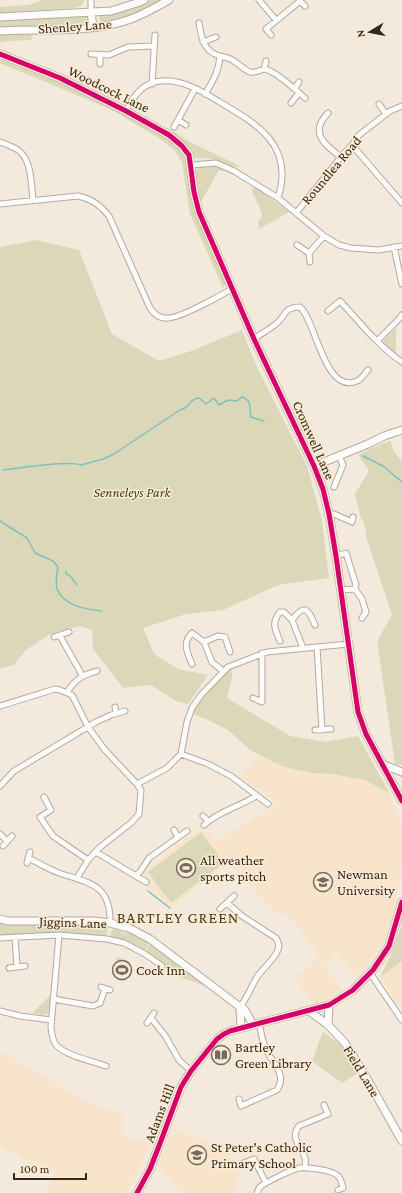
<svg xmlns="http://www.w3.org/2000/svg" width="402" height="1193" font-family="'Crimson Pro',serif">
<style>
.built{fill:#f8e4cb}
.green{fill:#dbd8ba}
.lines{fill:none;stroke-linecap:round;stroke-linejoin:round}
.stream{stroke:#80bfbf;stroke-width:1.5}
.street-casing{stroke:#b3aa9f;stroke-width:7}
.secondary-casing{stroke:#b3aa9f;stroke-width:9}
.street{stroke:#fdfcfa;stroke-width:5}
.secondary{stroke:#fdfcfa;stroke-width:7}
.cycleway-casing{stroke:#fdead3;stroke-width:8}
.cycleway{stroke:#d6006c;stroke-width:5}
.labels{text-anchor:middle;stroke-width:3;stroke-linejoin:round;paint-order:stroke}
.street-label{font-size:14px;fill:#31291e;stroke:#fdead3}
.park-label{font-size:14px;font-style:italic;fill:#444612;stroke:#fdead3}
.poi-label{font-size:14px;fill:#31291e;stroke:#fdead3;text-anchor:start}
.quarter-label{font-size:16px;letter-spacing:1px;fill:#4b3921;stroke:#fdead3}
</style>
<rect width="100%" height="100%" fill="#f3e9dd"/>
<path class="built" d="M259,755L288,768L312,773L332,774L365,780L390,794L402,826V868L395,907L385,941L358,979L337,952L325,966L342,991L314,1005L295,977L319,958L316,949L292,920L282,913L276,914L244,879L226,863L172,907L144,884V870L200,829L204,828L216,841L267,811L275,802L239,775Z
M402,961V1011L380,977Z
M2,1052L88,1103L123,1114L121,1134L131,1140L152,1142L135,1180L126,1193H46L55,1174L0,1146V1059Z
M172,1128L216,1145L223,1141L239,1169L235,1193H182L166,1176L159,1166Z"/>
<path class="green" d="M43,0H84C83,6 79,7 74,8L0,13V7L29,5Z
M147,0H164C143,11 123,19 100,23L99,15Z
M87,16V22L85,24L0,27V21Z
M0,33H31L32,40L6,41L0,42Z
M0,56C49,77 97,97 144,124C158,132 176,140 185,155C188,160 188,167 188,172L224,277L226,283L223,288L190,214L182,163L176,152L159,138L110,109L0,63Z
M173,131L190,142L240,166C229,168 224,162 215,160C208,158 201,158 195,158L175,135Z
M213,164L224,168L223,171L219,170L202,200L199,201C198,193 190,170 200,167C204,165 209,165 213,164Z
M254,186L289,212L259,229L258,221L262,216V214L252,191Z
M36,240L79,250L112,334L159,361L191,351L242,330L256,365L307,466L322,521L329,578L278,585L223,610L186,614L143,628L154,654L178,669L208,675L188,704L176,701L151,685L123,688L93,649L92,630L80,626L50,634L26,650L14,665L0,668V247Z
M396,328V354L384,342V340Z
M391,441L393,450L402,462V765L395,764L377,641L392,615L367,540L365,526L360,515L355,494L368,472V469L358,455L383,443Z
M232,668V677L227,698L290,736L325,742L358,736L390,794L365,780L332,774L312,773L288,768L275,763L250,750L228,730L206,719L193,714C201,697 216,678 232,668Z
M201,832L224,863L171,903L148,872Z
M0,922L31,925L76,923L109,925L106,937L60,934L0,936Z
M402,924V961L380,977L388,961Z
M112,928L128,933L149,942L145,952L126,942L110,936Z
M150,943L185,967L180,975L185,968L211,988L180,977L145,954Z
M117,957L131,962L128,968L131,972L122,981L113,977Z
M51,995L49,1012C44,1017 38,1014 32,1013Z
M323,1032L341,1045L358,1073L342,1083L312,1061Z"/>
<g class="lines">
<path class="stream" d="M363,456L383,466L402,482
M3,470C18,468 70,460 81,465L103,459L114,454L180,410C191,408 188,399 199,398L206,404L214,398L219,405L228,400L237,401L242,397C253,401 249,408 251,417L264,421
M0,521L27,538L35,553L53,561L58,567C57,573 55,583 57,589C64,606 85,609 101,611
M66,571V574L70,576L77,585
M148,891L170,908"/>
<g class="street-casing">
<path id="street" d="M91,0V12
M259,0L276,20
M199,23C201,36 203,50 217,55C222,57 228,57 232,60C238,63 244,70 250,72C257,74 262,67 268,70C280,75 295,89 305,98
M271,35L266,29L300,1L305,6
M203,42L216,37
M91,54L109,55L128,47L153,46
M100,64V55
M264,69L266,61
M152,84L155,35
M295,88L299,82
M205,94C213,81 219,71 220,56
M291,103L299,93
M379,104L386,114
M126,111C133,96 143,82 161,81C181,79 202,91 218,101C257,124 295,145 278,198
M328,113C309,133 324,144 341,157
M178,120L186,125
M174,127L195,89
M0,142C6,144 12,146 18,150C32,160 31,184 33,200
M352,145L402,203
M191,165L216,163L234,171L278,198L324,236L339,245L351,248L379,250L402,246
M0,204L78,196C92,199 100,205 109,216L150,308C154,314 160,319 168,318C180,318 220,296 232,289
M296,213L341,157L352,145L359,135L390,111L402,106
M297,245L309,253L310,262
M394,247L402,284
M309,253L324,236
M328,311L340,301C359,321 378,346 402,362
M254,339C262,333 271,329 278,322C287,314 283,308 300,307C316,320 324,395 357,381C362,379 365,373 368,370
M378,340L397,321L402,315
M334,487L343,465L339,456
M329,514H334L352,522L353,517
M336,556L346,553L356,585L355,589L340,590
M355,589L362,599L366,612L362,618
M292,620L303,648
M60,636L82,675
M54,637L69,632
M280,641C275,629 271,623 280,612H284L292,620C305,603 308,609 315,625
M204,642L212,662L223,671
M317,647L322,730
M192,664C187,652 182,643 192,633L204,642L218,636L225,637L230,652
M67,692C76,679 82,675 97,671
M253,698L262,702V653
M0,706L55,689L60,690L72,695L88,727L105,750L137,784L141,790L139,814L132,822L99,848L88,860L77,878
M115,707L116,713
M315,730L331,729
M181,754L208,764L231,776L268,804
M137,784L167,768L181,754L187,722L192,708L201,695L228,667L267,652L348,644
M0,786L14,771L96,722L111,715L125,711
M44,797L51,810L40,817L53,836L88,860
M203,816L208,821
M204,825C219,811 239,807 256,796
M174,830L178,837
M0,834L7,841
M3,846L12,836
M96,852L146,882
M28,858C39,863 48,869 59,873C89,883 111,884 110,923
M27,863L30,852
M136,875L140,872L149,858L187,831
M227,903L242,916L276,938C278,942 280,945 278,950C274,960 263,968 257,977C251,987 247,998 240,1007
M220,909L234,896
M59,935L51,1027C52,1034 52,1040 56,1045C66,1056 93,1061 106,1066
M0,938L59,935L107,939L124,943L145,954L162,966
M17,967L25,966
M9,968L17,967L15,937
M370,973L402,1020
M101,987L110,990
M53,999L93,1006L100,1003L105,989
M0,1011L20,1016L51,1020
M151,1018L166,1037L179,1060L191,1071
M147,1023L154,1013
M239,1099L241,1106L277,1090C288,1074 271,1062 265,1047C262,1040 261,1031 259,1023
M241,1164L254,1159L266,1183
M305,1168C305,1165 306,1161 305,1158C302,1147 289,1138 299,1126L328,1114L324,1105
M257,1193C258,1191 258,1189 260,1187C264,1183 293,1169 299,1168C307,1167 333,1170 338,1176C341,1179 342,1184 343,1188L338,1190"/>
</g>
<g class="secondary-casing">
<path id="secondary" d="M91,12L93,27
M0,17L111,11L137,3L144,0
M0,31C42,28 88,34 128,20C143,15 156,7 169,0
M0,54L60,78L126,111L169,135L182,146L189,155L194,192L199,212L254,339L314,466L323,489L329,514L336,556L358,712L366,734L402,801
M314,466L368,444L384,436L402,430
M382,764L402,772
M0,919L8,921H94L110,923L129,928L150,939L240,1007L244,1009L253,1024
M240,1007L241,1028
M309,1011L328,1025L345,1043L366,1077L402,1141
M328,1025L329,1005
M137,1193L150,1169L159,1146L181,1087L191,1071L217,1039L224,1034L230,1031L329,1005L353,990L373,970L389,946L402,902"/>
</g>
<use href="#street" class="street"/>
<use href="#secondary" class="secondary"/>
<g class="cycleway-casing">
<path id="cycleway" d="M0,54L60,78L126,111L169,135L182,146L189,155L194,192L199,212L254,339L314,466L323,489L329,514L336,556L358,712L366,734L402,801
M137,1193L150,1169L159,1146L181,1087L191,1071L217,1039L224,1034L230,1031L329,1005L353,990L373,970L389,946L402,902"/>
</g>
<use href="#cycleway" class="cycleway"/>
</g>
<defs>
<g id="stadium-ring" transform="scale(1)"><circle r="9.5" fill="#fdead3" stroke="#756c61" stroke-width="1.5"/><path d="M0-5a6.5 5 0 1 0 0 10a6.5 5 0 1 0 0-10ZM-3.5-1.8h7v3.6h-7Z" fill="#756c61"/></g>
<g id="university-ring" transform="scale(1)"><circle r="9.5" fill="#fdead3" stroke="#756c61" stroke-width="1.5"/><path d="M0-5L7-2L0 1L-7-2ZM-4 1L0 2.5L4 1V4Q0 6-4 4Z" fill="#756c61"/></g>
<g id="library-ring" transform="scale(1)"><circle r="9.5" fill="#fdead3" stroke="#756c61" stroke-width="1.5"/><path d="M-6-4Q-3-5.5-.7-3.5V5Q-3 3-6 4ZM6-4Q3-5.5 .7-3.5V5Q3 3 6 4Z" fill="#756c61"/></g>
<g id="school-ring" transform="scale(1)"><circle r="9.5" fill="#fdead3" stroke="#756c61" stroke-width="1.5"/><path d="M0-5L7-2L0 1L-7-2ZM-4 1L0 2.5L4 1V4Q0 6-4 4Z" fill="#756c61"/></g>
</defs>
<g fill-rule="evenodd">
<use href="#stadium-ring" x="186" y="868"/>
<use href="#university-ring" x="323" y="882"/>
<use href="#stadium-ring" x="122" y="970"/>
<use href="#library-ring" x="221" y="1055"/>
<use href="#school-ring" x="197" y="1155"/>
</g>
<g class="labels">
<g class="street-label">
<text transform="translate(75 26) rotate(-4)" y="5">Shenley Lane</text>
<text transform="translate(109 89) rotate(26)" y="5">Woodcock Lane</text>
<text transform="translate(331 170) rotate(-50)" y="5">Roundlea Road</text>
<text transform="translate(314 440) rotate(66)" y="5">Cromwell Lane</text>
<text transform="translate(73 922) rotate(2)" y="5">Jiggins Lane</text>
<text transform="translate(362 1071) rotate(59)" y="5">Field Lane</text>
<text transform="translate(159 1113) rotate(-69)" y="5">Adams Hill</text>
</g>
<g class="park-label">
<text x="132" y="497">Senneleys Park</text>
</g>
<g class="poi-label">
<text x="200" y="865">All weather<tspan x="200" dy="16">sports pitch</tspan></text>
<text x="337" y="879">Newman<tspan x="337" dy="16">University</tspan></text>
<text x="136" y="975">Cock Inn</text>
<text x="235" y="1052">Bartley<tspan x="235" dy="16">Green Library</tspan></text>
<text x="211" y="1152">St Peter's Catholic<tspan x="211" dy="16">Primary School</tspan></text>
</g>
<g class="quarter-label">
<text x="178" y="923">BARTLEY GREEN</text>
</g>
</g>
<g transform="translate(370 32) rotate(260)" stroke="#fdead3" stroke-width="3" paint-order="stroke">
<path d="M0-3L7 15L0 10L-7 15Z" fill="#31291e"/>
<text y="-6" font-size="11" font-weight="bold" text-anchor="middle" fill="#31291e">N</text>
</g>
<path d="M14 1173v6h72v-6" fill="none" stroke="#31291e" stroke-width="2"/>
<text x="20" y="1173" font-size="12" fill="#31291e" stroke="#fdead3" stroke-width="3" paint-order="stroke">100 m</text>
</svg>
